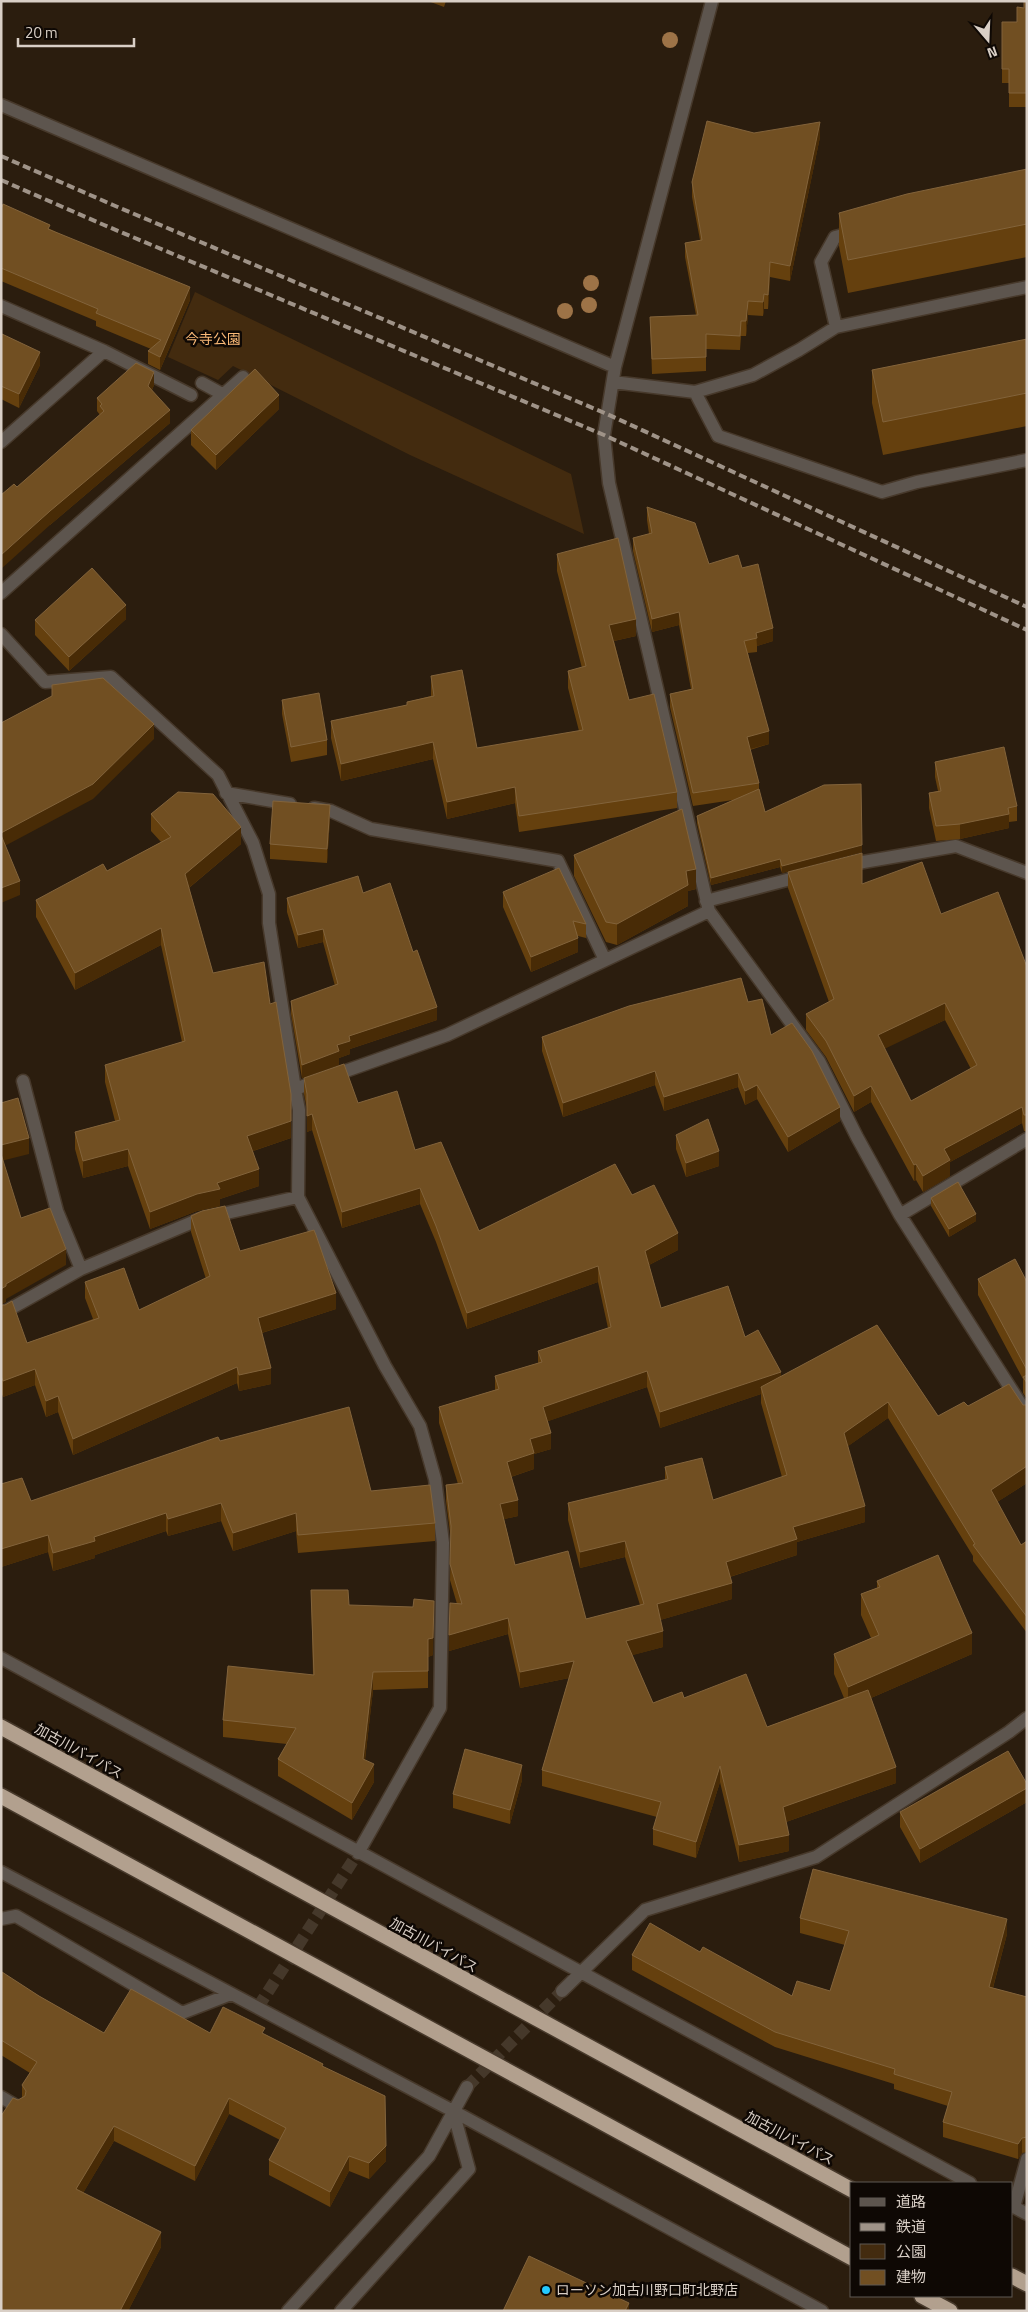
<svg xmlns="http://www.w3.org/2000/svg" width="1028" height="2312" font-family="'Titillium Web','Noto Sans JP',sans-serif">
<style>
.green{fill:#432b0f}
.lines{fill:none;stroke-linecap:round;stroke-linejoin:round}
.minor-tunnel{stroke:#45382a;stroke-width:12;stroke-dasharray:12 6;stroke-linecap:butt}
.minor-casing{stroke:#47392b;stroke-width:15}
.highway-casing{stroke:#47392b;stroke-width:18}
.minor{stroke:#5d554e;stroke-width:12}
.highway{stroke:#b2a08e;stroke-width:15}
.rail{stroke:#9f9388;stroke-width:4;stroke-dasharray:8 4;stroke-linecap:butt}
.tree{fill:#9d7347}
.wall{fill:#65400e;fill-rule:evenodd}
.shaded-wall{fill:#482b06}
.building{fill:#714f22;stroke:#82633b;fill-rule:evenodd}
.poi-dot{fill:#24c9fe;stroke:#0e0804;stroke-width:2}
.labels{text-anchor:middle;stroke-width:5;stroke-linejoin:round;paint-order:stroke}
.park-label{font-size:14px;fill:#fab976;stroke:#0e0804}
.street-label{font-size:14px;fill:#d9cfc6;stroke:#0e0804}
.poi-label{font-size:14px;fill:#d9cfc6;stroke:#0e0804;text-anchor:start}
</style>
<rect width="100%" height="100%" fill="#2b1d0e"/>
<path class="green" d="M195,292L571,474L584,534L410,455L233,366L218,380L168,357Z"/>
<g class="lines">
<path class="minor-tunnel" d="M258,2007L358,1853
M467,2087L562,1991"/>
<g class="minor-casing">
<path id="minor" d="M712,1L615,367L604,435L609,483L709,911L819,1061L857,1137L900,1215L1027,1414
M1,105L615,367
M1,306L104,351L191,395
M836,327L821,262L835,237L855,232
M613,382L695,392L753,375L799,350L836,327L1027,287
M202,383L224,395
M695,392L718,436L882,492L917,482L1027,460
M1,442L104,351
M1,593L243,377
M1,634L45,682L111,677L218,775L253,843L269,894V923L295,1089
M226,793L290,804
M314,808L331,811L371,829L558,861L605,960
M846,865L956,846L1027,873
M706,901L802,876
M23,1081L57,1211L81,1269
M900,1215L1027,1139
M1,1314L81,1269L200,1219L298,1197
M1,1658L970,2183
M358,1853L440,1708L443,1543L435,1479L420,1426L385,1366L298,1197L299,1110L295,1089L447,1035L709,911
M1,1872L453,2111L822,2311
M1,1919L16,1916L182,2013L231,1994
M562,1991L645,1910L816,1857L1009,1732L1027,1718
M1,2097L18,2107
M1012,2206L1027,2214
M1014,2207L1027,2159
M288,2311L429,2156L467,2087
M341,2311L469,2169L453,2111"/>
</g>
<g class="highway-casing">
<path id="highway" d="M1,1727L852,2190
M1,1796L852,2258
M1012,2276L1027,2284
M922,2296L950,2311"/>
</g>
<use href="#minor" class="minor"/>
<use href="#highway" class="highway"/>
<path class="rail" d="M1,156L113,205L607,414L1027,607
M1,180L104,225L604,435L1027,630"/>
</g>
<g class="tree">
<circle cx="670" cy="40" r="8"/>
<circle cx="591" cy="283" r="8"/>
<circle cx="589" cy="305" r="8"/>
<circle cx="565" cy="311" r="8"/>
</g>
<path class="wall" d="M428,1H446L444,7Z
M1024,1H1027V107H1009V83H1002V22H1017L1024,8Z
M754,133L820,137L790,281L770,277L768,309H764L763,316L748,315L746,336H741L740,350L706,349V371L652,374L650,317L696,315L685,257V243L700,240L692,197V182Z
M1027,169V257L848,293L839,246V213Z
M1,206L50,229L190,300L160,370L148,364V351L151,349L96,326V321L1,281Z
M1,336L40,365L19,408L1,399Z
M1027,339V426L883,455L872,403V370Z
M154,385L152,390L170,423L50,525L17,487L100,415L97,411V398Z
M279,409L216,470L191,445V430Z
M647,507L709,564L742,568L773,641L757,646V652L748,653L769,744L750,750L759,783V789L765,812L862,852L782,873L780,867L711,885L697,823V816L733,800L693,806L670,707V694L691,689L679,625L652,632L633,551V538L649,534L647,520Z
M557,554L636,636L614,641L629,700L677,792V808L519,832L515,803L447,819L433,759L341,781L331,738V721L407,705V702L431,696V676L477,748L579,731L568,688V671L582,668L557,571Z
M126,619L69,671L35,635V620Z
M282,700L327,740V755L291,762L282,714Z
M935,762L1017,806V821L1009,822V828L960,839L936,841L929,808V793L938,791L935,777Z
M151,814L241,844L189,888L213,973L270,1004L291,1138L253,1151L259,1186L220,1199V1206L197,1211L150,1229L128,1166L83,1178L75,1149V1132L115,1121L105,1082V1065L182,1042L161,945L75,990L36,917V900L107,871L161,842L151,831Z
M330,819L327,863L270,859V844Z
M574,855L696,889L688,891V906L617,945L606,942L574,876Z
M788,872L862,884L941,914L1027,967V1132L1024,1131L1022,1123L950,1162V1176L923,1192L916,1180L914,1181L871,1102L854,1112L826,1057L806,1030V1014L829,1002L788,888ZM945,1020L971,1069L911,1101L884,1048Z
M503,892L586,924V938L578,936V952L531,972L503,907Z
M363,893L437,1020L350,1049V1054L339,1058V1065L302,1078L291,1014V1001L335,986L323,942L298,948L287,912V898Z
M748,1002L771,1035L840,1121L788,1152L757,1099L745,1105L738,1087L664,1111L655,1085L563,1117L542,1051V1037Z
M304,1078L358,1103L415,1150L479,1231L632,1195L678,1250L649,1265L661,1308L745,1337L781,1377L877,1325L938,1416L968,1406L1027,1405V1483L997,1502L1021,1545L1027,1541V1633L973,1561V1556L888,1418L848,1446L865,1522L797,1542V1555L730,1577L732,1599L660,1620L663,1647L632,1655L653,1703L684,1698L767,1727L844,1698L834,1674V1654L871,1638L861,1615V1594L877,1588V1581L972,1654L871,1698L896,1783L786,1822L789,1851L739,1862L720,1782L696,1858L653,1845V1829L657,1817L542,1786V1770L569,1678L520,1688L508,1634L449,1651L457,1604L450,1580L451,1540L446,1501V1485L458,1484L439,1423V1407L495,1390V1376L538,1363V1351L608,1328L598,1282L467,1329L436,1242L420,1204L342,1228L312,1130L307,1132V1109L304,1094ZM647,1387L660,1428L761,1394V1403L782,1477L713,1500L665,1467V1480L568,1503V1520L580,1568L625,1557L640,1605L586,1619L515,1565L504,1519L518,1516L511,1477L534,1469V1454L551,1449L548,1421Z
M676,1135L719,1166L686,1177L676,1149Z
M931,1198L976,1221L949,1237L931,1206Z
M191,1216L240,1251L336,1309L262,1333L271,1384L239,1391L237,1383L73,1455L58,1412L46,1417L35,1385L3,1397L1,1392V1305L27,1343L93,1319L85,1298V1282L139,1310L206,1279L191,1232Z
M978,1279L1027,1282V1399L1023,1393V1379L978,1295Z
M220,1441L371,1491L435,1523V1541L298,1553L296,1531L233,1551L221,1521L168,1536L166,1531L95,1555V1558L53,1571L48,1552L1,1567V1484L31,1501Z
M311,1590L349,1605L433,1655L428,1657V1688L373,1690L365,1760L374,1782L352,1820L278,1776V1759L287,1744L223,1737V1720L313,1675Z
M522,1780L510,1824L453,1808V1794Z
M1027,1784V1802L920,1863L900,1827V1812Z
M800,1918L1007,1934L993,1988L1027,1997V2152L1022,2153L1018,2159L943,2137V2122L948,2106L894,2089V2084L775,2047L632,1970V1955L700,1952L792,1996L830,1991L845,1945L800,1933Z
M1,1973L39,1996L104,2033H210L265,2035L323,2067L386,2161L369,2179L349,2171L330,2207L269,2175V2160L280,2140L229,2114L195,2181L114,2141L83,2193L161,2247L128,2311H1L18,2100L22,2098V2085L30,2073L1,2055Z"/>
<path class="shaded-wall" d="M820,122V137L790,281V266Z
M770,262V277L768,309V295Z
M190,287V300L160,370V357Z
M764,294V309L763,316V302Z
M748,301V315L746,336V321Z
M40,352V365L19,408V394Z
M154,372V385L148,399V386Z
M279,395V409L216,470V455Z
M170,410V423L50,525L1,569V555L50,511Z
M126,605V619L69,671V657Z
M679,612V625L652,632V619Z
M636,619V636L609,642V625Z
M773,628V641L757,646L756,633Z
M154,724V739L93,799L1,848V833Z
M769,731V744L747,750V737Z
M433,742V759L341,781V764Z
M515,787V803L447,819V802Z
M330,805V819L327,863V849Z
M1009,814V828L960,839V824Z
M241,827V844L185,891V874Z
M862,845V852L782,873V866Z
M780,859V867L711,885V878Z
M696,869V889L688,891V906L617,945V924L686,871Z
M20,881V895L1,903V888Z
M161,928V945L75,990V973Z
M323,929V942L298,948V935Z
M578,938V952L531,972V957Z
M945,1003V1020L878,1052V1035Z
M437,1007V1020L350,1049V1054L339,1058V1065L302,1078V1065L337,1045L349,1036Z
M655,1071V1085L563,1117V1103Z
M738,1073V1087L664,1111V1097Z
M757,1085V1099L745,1105V1091Z
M871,1086V1102L854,1112V1096Z
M291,1094V1138L247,1153V1136Z
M840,1107V1121L788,1152V1137Z
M1022,1107V1123L950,1162V1176L923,1192V1176L944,1149Z
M312,1114V1130L307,1132V1116Z
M29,1138V1154L1,1161V1145Z
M128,1149V1166L83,1178V1161Z
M719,1151V1166L686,1177V1163Z
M916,1164V1180L914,1181V1165Z
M259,1169V1186L220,1199V1206L197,1211L150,1229V1212L217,1183Z
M420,1188V1204L342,1228V1212Z
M976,1214V1221L949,1237V1229Z
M678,1233V1250L645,1267V1251Z
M66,1249V1265L6,1299V1302L1,1305V1289L6,1284Z
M598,1266V1282L467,1329V1313Z
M336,1293V1309L258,1334V1318Z
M237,1367V1383L73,1455V1439Z
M271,1368V1384L239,1391V1375Z
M35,1369V1385L3,1397V1381Z
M647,1371V1387L543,1423V1407Z
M781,1372V1388L761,1387V1394L660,1428V1412Z
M58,1396V1412L46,1417V1401Z
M888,1402V1418L844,1449V1433Z
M551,1433V1449L534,1454V1469L507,1478V1462L530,1439Z
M1027,1466V1483L991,1506V1490Z
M518,1500V1516L500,1520V1504Z
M221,1503V1521L168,1536V1519Z
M865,1506V1522L797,1542V1555L726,1578V1562L793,1527Z
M166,1513V1531L95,1555V1558L53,1571V1553L94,1537Z
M296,1513V1531L233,1551V1533Z
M48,1535V1552L1,1567V1549Z
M625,1541V1557L580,1568V1552Z
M732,1583V1599L657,1621V1604Z
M434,1601L433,1655L428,1657V1639Z
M508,1618V1634L449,1651V1635Z
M663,1631V1647L626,1657V1641Z
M972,1633V1654L848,1708V1687Z
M574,1661V1677L520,1688V1672Z
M373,1672V1690L363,1776V1759Z
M374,1764V1782L352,1820V1803Z
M522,1765V1780L510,1824V1810Z
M720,1766V1782L696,1858V1842Z
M896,1767V1783L783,1823V1807Z
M1027,1788V1802L920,1863V1849Z
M789,1835V1851L739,1862V1845Z
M1007,1919V1934L989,2002V1987Z
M229,2098V2114L195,2181V2166Z
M114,2126V2141L76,2205V2189Z
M1022,2138V2153L1018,2159V2144Z
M386,2146V2161L369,2179V2163Z
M349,2156V2171L330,2207V2192Z
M161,2232V2247L128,2311H120Z
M629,2303V2311H625Z"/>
<path class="building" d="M1024,1H1027V93H1009V69H1002V22H1017V7L1024,8Z
M707,121L754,133L820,122L790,266L770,262L768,295L764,294L763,302L748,301L746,321H741L740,336L706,334V357L652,359L650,317L698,315L685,243L702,240L692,182Z
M1027,169V224L848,260L839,213L907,194Z
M3,204L50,225L48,229L190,287L160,357L148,351L161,340L96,313L98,309L1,268V206L2,207Z
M2,334L40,352L19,394L1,386V336Z
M1027,339V393L883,422L872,370Z
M136,363L154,372L148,386L170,410L50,511L1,555V495L14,484L17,487L104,411L100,406L102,404L97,398Z
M255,369L279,395L216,455L191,430Z
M647,507L695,523L709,564L738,555L742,568L758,564L773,628L756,633L757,638L744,641L769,731L747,737L759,783L693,793L670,694L693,689L679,612L652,619L633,538L652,533Z
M618,538L636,619L609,625L629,700L654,694L677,792L519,816L515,787L447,802L433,742L341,764L331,721L407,705V702L434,696L431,676L462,670L477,748L583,730L568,671L586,666L557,554Z
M92,568L126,605L69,657L35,620Z
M103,678L154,724L93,784L1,833V723L52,696V685Z
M319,693L327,740L291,747L282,700Z
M1004,747L1017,806L1008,808L1009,814L960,824L936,826L929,793L941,791L935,762Z
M861,784L862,845L782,866L780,859L711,878L697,816L759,789L765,812L824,785Z
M178,792L213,794L241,827L185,874L213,973L264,962L270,1004L276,1002L291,1094V1121L247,1136L259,1169L217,1183L220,1189L197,1194L150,1212L128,1149L83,1161L75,1132L120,1120L105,1065L185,1041L161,928L75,973L36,900L103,864L107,871L171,837L151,814Z
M273,801L330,805L327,849L270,844Z
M682,809L696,869L686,871L688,885L617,924L606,922L574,855Z
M1,835L20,881L1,888Z
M862,853V884L922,862L941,914L998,892L1027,967V1115H1024L1022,1107L944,1149L950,1160L923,1176L916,1164L914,1165L871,1086L854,1096L826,1041L806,1014L834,999L788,872ZM945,1003L977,1065L911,1101L878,1035Z
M559,868L586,924L573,921L578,938L531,957L503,892Z
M358,876L363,893L390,883L413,952L417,950L437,1007L349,1036L350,1041L337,1045L339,1051L302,1065L291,1001L338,984L323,929L298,935L287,898Z
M741,978L748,1002L762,999L771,1035L792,1023L812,1051L840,1107L788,1137L757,1085L745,1091L738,1073L664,1097L655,1071L563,1103L542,1037L629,1006Z
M344,1064L358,1103L397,1091L415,1150L441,1142L479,1231L615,1164L632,1195L654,1185L678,1233L645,1251L661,1308L728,1286L745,1337L758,1330L781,1372L660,1412L647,1371L543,1407L551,1433L530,1439L534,1453L507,1462L518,1500L500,1504L515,1565L568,1551L586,1619L644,1604L625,1541L580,1552L568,1503L668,1479L665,1467L702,1458L713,1500L787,1475L761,1387L877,1325L938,1416L964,1402L968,1406L1009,1384L1023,1405H1027V1466L991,1490L1021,1545L1027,1541V1617L973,1545L975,1544L888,1402L844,1433L865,1506L793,1527L797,1539L726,1562L732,1583L657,1604L663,1631L626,1641L653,1703L682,1692L684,1698L746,1674L767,1727L868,1690L896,1767L783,1807L789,1835L739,1845L720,1766L696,1842L653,1829L661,1802L542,1770L574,1661L520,1672L508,1618L449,1635L450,1603L462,1604L450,1564L451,1526L446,1485L463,1483L439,1407L499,1389L495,1376L542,1362L538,1351L611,1327L598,1266L467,1313L436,1226L420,1188L342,1212L312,1114L307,1116V1094L304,1078Z
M18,1098L29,1138L1,1145V1103Z
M708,1119L719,1151L686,1163L676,1135Z
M1,1154L21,1218L50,1208L66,1249L6,1284V1286L1,1289Z
M958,1182L976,1214L949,1229L931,1198Z
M225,1206L240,1251L314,1230L316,1235L336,1293L258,1318L271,1368L239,1375L237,1367L73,1439L58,1396L46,1401L35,1369L3,1381L1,1376V1305H5L12,1301L27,1343L99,1318L85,1282L124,1268L139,1310L210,1276L191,1216L202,1211Z
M1015,1259L1027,1282V1370L978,1279Z
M1027,1375V1383L1023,1377Z
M349,1407L371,1491L430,1485L435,1523L298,1535L296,1513L233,1533L221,1503L168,1519L166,1513L94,1537L95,1541L53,1553L48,1535L1,1549V1484L22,1478L31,1501L218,1437L220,1441Z
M938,1555L972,1633L848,1687L834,1654L879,1635L861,1594L880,1587L877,1581Z
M311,1590H348L349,1605L413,1607L414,1599L434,1601L433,1638L428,1639V1671L373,1672L363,1759L374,1764L352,1803L278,1759L296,1728L223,1720L228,1666L314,1675Z
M465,1749L522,1765L510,1810L453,1794Z
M1008,1751L1027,1784V1788L920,1849L900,1812Z
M813,1869L1007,1919L989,1987L1027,1997V2137L1022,2138L1018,2144L943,2122L952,2092L894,2074L895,2069L775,2032L632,1955L650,1923L700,1952L703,1947L792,1996L797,1981L830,1991L849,1931L800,1918Z
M2,1972L39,1996L104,2033L131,1989L210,2033L223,2007L265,2028L262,2033L323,2064L322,2066L385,2096L386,2146L369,2163L349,2156L330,2192L269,2160L286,2128L229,2098L195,2166L114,2126L76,2189L161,2232L120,2311H1V2116L13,2098L18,2100L25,2096L26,2091L22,2085L37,2062L1,2040Z
M529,2256L629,2303L625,2311H503Z"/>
<circle class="poi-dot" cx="546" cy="2290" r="5"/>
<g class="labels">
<g class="park-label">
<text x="213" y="344">今寺公園</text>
</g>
<g class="street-label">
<text transform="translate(79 1751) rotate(29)" y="5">加古川バイパス</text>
<text transform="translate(434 1945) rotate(29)" y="5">加古川バイパス</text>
<text transform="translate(790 2138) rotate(28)" y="5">加古川バイパス</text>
</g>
<g class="poi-label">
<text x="556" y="2295">ローソン加古川野口町北野店</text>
</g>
</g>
<rect width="1028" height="2312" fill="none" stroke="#d9cfc6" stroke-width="5"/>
<rect x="850" y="2182" width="162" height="115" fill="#0e0804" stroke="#5f5852"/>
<rect x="860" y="2198" width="25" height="8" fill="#5d554e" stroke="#5f5852"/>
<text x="896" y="2207" font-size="15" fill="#d9cfc6">道路</text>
<rect x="860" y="2223" width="25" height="8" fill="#9f9388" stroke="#5f5852"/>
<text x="896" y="2232" font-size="15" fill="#d9cfc6">鉄道</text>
<rect x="860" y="2244" width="25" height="15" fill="#432b0f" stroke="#5f5852"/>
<text x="896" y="2257" font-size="15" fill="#d9cfc6">公園</text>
<rect x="860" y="2270" width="25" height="15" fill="#714f22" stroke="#5f5852"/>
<text x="896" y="2282" font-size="15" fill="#d9cfc6">建物</text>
<g transform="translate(988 40) rotate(161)" stroke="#0e0804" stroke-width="4" paint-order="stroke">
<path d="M0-4L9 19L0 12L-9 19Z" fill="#d9cfc6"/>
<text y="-8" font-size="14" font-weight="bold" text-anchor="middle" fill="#d9cfc6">N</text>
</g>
<path d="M18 38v8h116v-8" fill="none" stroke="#d9cfc6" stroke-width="2.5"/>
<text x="25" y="38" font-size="15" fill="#d9cfc6" stroke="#0e0804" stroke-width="4" paint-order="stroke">20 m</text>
</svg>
